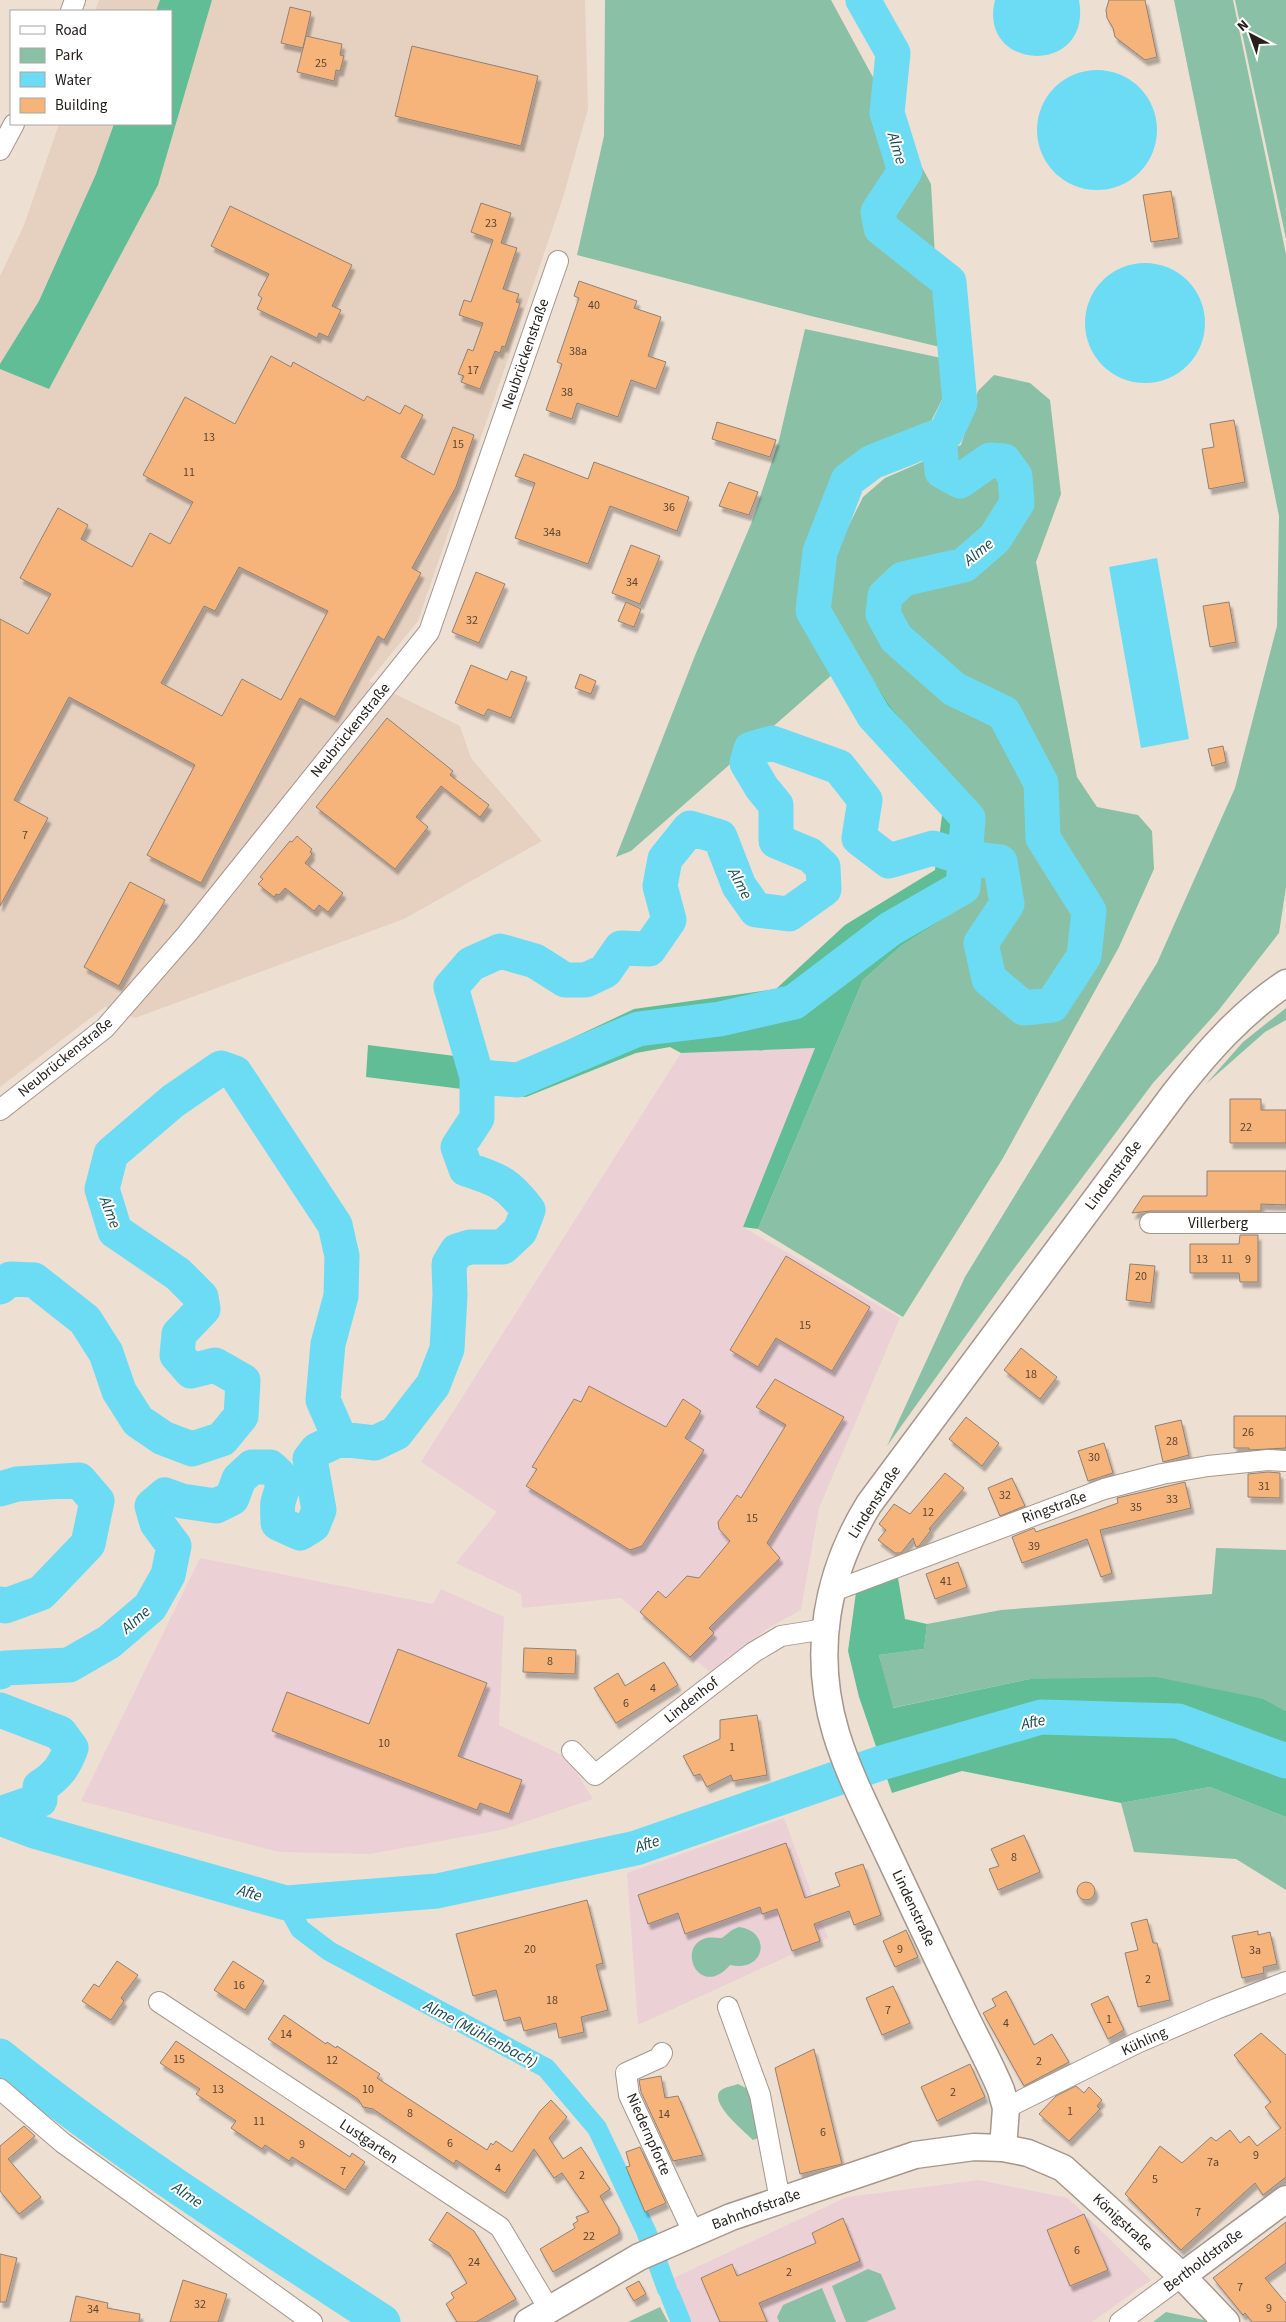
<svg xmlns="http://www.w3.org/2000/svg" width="1286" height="2322" font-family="'Source Sans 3',sans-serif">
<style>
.built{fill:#e6d1c1}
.education{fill:#ebd1d6}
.green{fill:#8ac0a6}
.forest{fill:#61bd95}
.water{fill:#6cdcf4}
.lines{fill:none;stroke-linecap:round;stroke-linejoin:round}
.canal{stroke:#6cdcf4;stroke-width:20}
.river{stroke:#6cdcf4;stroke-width:35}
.building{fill:#f7b47a;stroke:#8e8176;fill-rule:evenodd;filter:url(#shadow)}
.minor-casing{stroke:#a5978c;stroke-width:22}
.major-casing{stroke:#a5978c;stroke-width:29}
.minor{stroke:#fff;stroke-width:20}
.major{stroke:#fff;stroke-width:26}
.labels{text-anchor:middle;stroke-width:4;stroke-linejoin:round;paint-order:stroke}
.number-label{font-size:12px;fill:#5a4533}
.street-label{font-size:15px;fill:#25201b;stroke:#fff}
.water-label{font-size:16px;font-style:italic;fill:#184a54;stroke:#fff}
</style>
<defs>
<filter id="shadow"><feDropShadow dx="3" dy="5.5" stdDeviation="1" flood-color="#0004"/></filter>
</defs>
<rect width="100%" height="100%" fill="#eedfd3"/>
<path class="built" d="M99,0H173L171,11H95Z
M212,0H585L588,109L562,201L418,621L369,681L460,726L471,758L542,841L404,919L135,1018L105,1007L0,1087V276L24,225L59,124H163L159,181Z"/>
<path class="education" d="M815,1048L743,1227L900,1318L819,1508L801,1610L770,1627L710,1672L621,1598L522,1608L521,1594L456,1563L497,1512L421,1462L681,1053Z
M200,1558L433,1604L441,1589L504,1617L499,1725L568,1758L593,1799L501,1830L370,1854L279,1852L81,1801Z
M784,1818L828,1938L638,2025L627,1873Z
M979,2180L1068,2198L1151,2280L1092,2322H686L669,2280L847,2197Z"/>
<path class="green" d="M605,0H831L931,184L940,347L811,316L577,255L604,136Z
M1174,0H1233L1286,254V887L1279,933L1218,1011L1153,1083L1007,1278L887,1446L965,1277L1157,963L1235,788L1277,626L1279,516Z
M1235,0H1286V239Z
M805,329L946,359L943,398L930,423L863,452L837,470L807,553L804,614L834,673L631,851L616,857L696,653L751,524L779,440Z
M994,375L1030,383L1050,400L1061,494L1036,562L1077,777L1097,807L1138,815L1152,831L1154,869L1119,947L1003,1158L903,1317L758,1229L863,980L901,946L975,899L984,821L889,704L830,611L835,553L863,497L885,478L961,445L978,391Z
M1286,1008V1020L1265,1032L1206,1084L1243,1042Z
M1216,1548L1286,1550V1711L1264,1699L1030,1679L892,1708L879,1655L924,1649L927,1624L1001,1610L1212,1594Z
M1210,1787L1286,1817V1890L1236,1859L1134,1852L1121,1803Z
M739,1927C772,1931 766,1973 730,1965C700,2000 675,1947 706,1938C711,1937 717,1938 722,1938L732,1930Z
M738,2084L752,2091L758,2138L753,2140C745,2132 709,2103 720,2091C724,2087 733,2086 738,2084Z
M868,2269L881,2274L896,2309L865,2322H846L832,2286Z
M822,2288L836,2322H779L777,2317L783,2305Z
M660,2307L668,2322H628Z
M1166,2312L1204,2320L1206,2322H1153Z"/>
<path class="forest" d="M160,0H212L158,185L49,389L0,369V364L39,301L96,174L114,124H171V11H156Z
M859,657L889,704L984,821L975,899L901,946L863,980L758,1229L743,1227L815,1048L681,1053L670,1047L636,1053L526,1097L366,1077L368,1045L517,1064L634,1009L776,989L845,925L935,870L943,808L865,722L834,673Z
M898,1578L905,1619L927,1624L924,1649L879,1655L893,1708L1030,1679L1156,1677L1264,1699L1286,1711V1817L1210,1787L1121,1803L962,1771L892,1793L859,1697L848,1651L857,1585Z"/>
<path class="water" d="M995,0H1079C1093,77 977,72 995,0Z
M1037 130a60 60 0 1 1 120 0a60 60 0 1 1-120 0Z
M1085 323a60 60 0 1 1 120 0a60 60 0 1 1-120 0Z
M1157,558L1189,739L1141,748L1109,567Z"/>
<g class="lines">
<path class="canal" d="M286,1903L300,1929L329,1951L546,2068L597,2128L646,2231L667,2289
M670,2295L681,2322"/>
<path class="river" d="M477,1077L518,1080L638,1029L720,1019L794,1002L890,929L963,887L968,818L874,716L813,611L820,552L848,480L872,462L946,433L960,403L949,282L881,228L878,212L905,171L887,113L893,53L863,0
M0,1287L10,1279L34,1280L85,1320L106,1353L119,1391L138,1421L163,1438L192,1449L222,1439L241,1416L243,1381L215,1365L191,1371L177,1355L179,1334L203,1309L201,1297L178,1274L115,1231L102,1189L111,1154L173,1101L221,1068L235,1073L335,1225L342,1256L341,1296L328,1344L323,1400L340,1439
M0,1489L17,1484L79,1480L97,1501L88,1544L41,1593L5,1606L0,1604
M0,1672L5,1668L69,1665L109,1642L150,1607L168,1575L174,1546L157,1523L152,1506L165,1495L182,1501L216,1506L232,1498L239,1479L252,1467H270C288,1483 284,1481 278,1502C277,1508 278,1517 278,1523L300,1533L313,1525L319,1510L310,1459L317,1450L340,1439L375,1443L396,1433L433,1385L447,1349L450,1295L449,1264L457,1251L470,1247H503L520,1231L528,1210C507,1182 498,1180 466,1169L458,1147L477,1118V1077L451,987L471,964L500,951L535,961L565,980H586L605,971L621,948L649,949L669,920L660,886L665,859L690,828L720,837L739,886L756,910L789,914L824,889L823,867L810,855L776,841V805L762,788L747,763L751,749L772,743L839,767L865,800L859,838L889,861L933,848L965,858L1000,862L1007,904L981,943L989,979L1024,1008L1052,1005L1084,956L1089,911L1043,838L1041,783L1004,713L954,689L896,638L883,614L885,596L903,579L964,565L995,538L1017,503L1015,476L1004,461L990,460L960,481L942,471L939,436
M0,1710L60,1733L71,1748C64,1767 57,1776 40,1787V1800L0,1814
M0,1818L34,1831L286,1903L437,1891L636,1848L881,1763L1041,1717L1178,1721L1286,1761
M0,2056C121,2154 253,2237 383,2322"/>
</g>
<path class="building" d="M1109,0H1145L1157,57L1145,60L1115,37L1113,28L1107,18L1106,10Z
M290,7L311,12L303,48L281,43Z
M306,36L342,44L340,55L344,56L340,71L336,70L334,81L297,72Z
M412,46L538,76L521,146L395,116Z
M1171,191L1179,238L1151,242L1143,195Z
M481,203L511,213L501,243L517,248L503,289L519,294L516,302L520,303L505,347L502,346L500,353L495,351L480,389L461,382L464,376L458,374L468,349L473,351L483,323L459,315L464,300L471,302L493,240L471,232Z
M230,206L352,265L332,306L341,310L328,337L319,333L317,338L257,309L262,298L258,295L269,274L211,246Z
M579,281L637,301L634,308L661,317L648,356L666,362L656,389L631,380L618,417L577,403L572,419L546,410L562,364L557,362L579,298L574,296Z
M271,356L291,367L293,362L364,401L367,396L400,414L405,405L423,415L401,457L434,475L453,427L474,435L456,487L412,568L421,573L384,640L378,636L335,717L300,698L201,883L147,855L195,765L69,697L14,800L48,818L0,906V619L28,634L51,594L20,578L58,508L88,525L81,539L132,567L150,533L170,544L193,502L143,475L185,397L235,424ZM239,567L328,611L281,700L242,679L222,716L161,683L204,606L215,611Z
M1234,420L1245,482L1209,489L1202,449L1214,447L1210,424Z
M717,422L776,440L770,457L712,439Z
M524,454L588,479L594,462L689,497L677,531L610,506L588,564L515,538L535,483L515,476Z
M729,482L758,492L749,515L719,506Z
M631,545L660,556L640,604L612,593Z
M476,572L505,584L479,643L452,632Z
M626,602L641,609L634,627L618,621Z
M1229,602L1236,642L1210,647L1203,606Z
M471,665L507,680L511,671L527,677L511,718L488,709L484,716L455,703Z
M580,674L596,681L591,694L575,688Z
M387,718L453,771L450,775L489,805L480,817L441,786L416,817L428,827L395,869L316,807Z
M1223,746L1226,762L1212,766L1208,749Z
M297,836L312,849L310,852L312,854L305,863L343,893L328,912L319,905L314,911L285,888L279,895L276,894L274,897L258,884L263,879L260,877L290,841L292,842Z
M130,882L165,900L119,986L84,967Z
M1230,1099H1261V1110H1286V1143H1230Z
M1207,1171H1286V1205L1261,1204V1211H1150L1132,1213L1143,1196H1207Z
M1240,1235H1258V1282H1240L1239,1273H1190V1244H1239Z
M786,1256L870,1307L832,1371L776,1338L758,1367L730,1350Z
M1130,1264L1155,1266L1151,1303L1126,1300Z
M1021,1348L1057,1377L1040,1399L1004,1370Z
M775,1379L844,1417L767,1543L780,1558L709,1628L714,1633L690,1657L640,1612L658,1591L666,1598L687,1576L699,1578L730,1541L719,1529L718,1522L737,1495L741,1498L786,1425L756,1407Z
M589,1386L666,1427L683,1399L701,1411L685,1438L704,1450L642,1546L630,1550L526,1486L537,1469L532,1467L574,1399L581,1402Z
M1234,1416H1286V1448L1249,1450V1448H1234Z
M966,1417L999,1443L982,1466L949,1439Z
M1181,1420L1189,1455L1163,1462L1155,1426Z
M1104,1443L1113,1473L1088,1481L1078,1451Z
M1268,1472L1280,1473V1498L1248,1497V1474Z
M945,1473L964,1488L929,1529L931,1530L919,1546L916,1547L913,1538L901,1553H895L878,1540L886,1530L879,1524L894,1504L910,1514Z
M1012,1478L1025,1506L1000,1516L988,1488Z
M1185,1482L1191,1508L1100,1530L1112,1573L1101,1577L1087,1539L1022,1563L1012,1537L1034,1528L1036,1532L1118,1503L1117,1498Z
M958,1562L967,1587L935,1599L926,1574Z
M524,1648L576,1650L575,1674L523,1672Z
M398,1649L487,1683L458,1756L522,1780L509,1814L480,1803L477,1810L272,1731L287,1692L369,1724Z
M664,1662L678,1685L616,1723L594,1688L618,1673L625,1686Z
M757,1715L767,1775L733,1781L731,1775L707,1787L700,1774L694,1776L683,1756L720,1739V1720Z
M1024,1835L1040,1872L998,1890L989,1869L999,1866L991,1849Z
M786,1843L805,1898L840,1886L835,1873L863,1864L881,1915L854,1925L849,1911L814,1924L820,1941L792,1951L777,1909L762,1914L760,1907L685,1934L678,1913L648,1924L638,1895Z
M1077 1891a9 9 0 1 1 18 0a9 9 0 1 1-18 0Z
M587,1900L603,1963L596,1965L608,2010L581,2017L584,2032L559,2038L556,2023L524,2031L520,2017L504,2021L496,1990L473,1996L456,1934Z
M1147,1919L1153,1943H1157L1170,2000L1138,2007L1125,1953L1138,1950L1131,1923Z
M906,1930L918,1957L895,1967L883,1941Z
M1258,1931V1935L1270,1932L1277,1964L1263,1967L1264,1973L1242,1978L1232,1936Z
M117,1961L138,1975L121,1998L124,2001L111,2020L82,2001L94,1984L99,1987Z
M233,1961L264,1981L245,2010L214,1990Z
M893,1986L910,2023L882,2035L866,1998Z
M1006,1991L1034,2045L1052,2034L1069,2062L1024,2086L983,2013L996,2006L992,1999Z
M1108,1996L1124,2030L1108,2039L1091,2004Z
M284,2015L326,2044L327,2042L336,2048L337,2046L380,2074L377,2078L487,2150L491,2143L493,2145L496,2141L512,2152L540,2111L551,2100L567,2117L549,2138L563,2159L581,2147L610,2189L600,2196L619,2228V2234L553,2272L540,2249L575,2228L573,2224L578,2221L576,2217L589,2212L562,2173L554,2178L534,2149L505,2193L456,2160L454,2164L373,2109L363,2107L358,2099L268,2039Z
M1261,2033L1286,2055V2177L1263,2195L1255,2183L1181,2250L1125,2194L1160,2146L1182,2163L1211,2137L1216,2141L1230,2130L1240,2143L1249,2136L1257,2146L1281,2128L1265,2107L1271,2102L1234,2055Z
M176,2041L350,2157L352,2153L365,2162L345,2190L292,2157L289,2161L265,2145L262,2149L231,2128L236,2121L196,2094L200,2089L160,2063Z
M814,2049L842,2164L800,2174L775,2068Z
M970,2064L985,2097L937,2121L921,2087Z
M661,2076L665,2098L678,2096L703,2155L673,2161L641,2092L639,2080Z
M1076,2086L1084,2093L1089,2087L1102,2100L1097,2106L1100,2109L1069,2141L1039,2114L1056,2096Z
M24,2126L35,2136L8,2159L41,2197L19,2214L0,2191V2146Z
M640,2147L666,2203L645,2212L626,2167L630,2166L626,2152Z
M447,2212L474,2231L516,2299L476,2322H457L446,2304L454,2298L451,2293L467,2283L449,2253L429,2240Z
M1084,2214L1108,2270L1070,2286L1047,2230Z
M843,2218L860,2261L759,2303L767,2322H720L701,2278L732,2264L737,2276L816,2243L812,2233Z
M1286,2222V2263L1265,2278L1286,2303V2322H1252L1245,2313L1243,2315L1213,2278Z
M0,2254L17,2258L6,2302H0Z
M183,2280L227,2294L218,2322H170Z
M639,2281L646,2294L634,2301L626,2288Z
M76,2296L108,2303L107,2308L140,2314L139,2322H70Z"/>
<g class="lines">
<g class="minor-casing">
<path id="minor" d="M71,11L75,0
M0,150L14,124
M0,1110L105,1028L187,934L429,632L558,261
M1150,1223H1286
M831,1592L1104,1489L1162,1474L1208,1466L1268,1460L1286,1461
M572,1751L595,1775L754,1652L781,1636L825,1629
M159,2002L500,2227L549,2309
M728,2007L760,2095L780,2200
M662,2053L659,2058L626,2073L629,2095L693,2232
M0,2089L63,2143L312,2322
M1006,2108L1137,2043L1216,2009L1286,1982
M1120,2322L1182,2276"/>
</g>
<g class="major-casing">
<path id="major" d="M1003,2148L1006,2108L1001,2090C989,2061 973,2033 960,2005C936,1956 913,1907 890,1858C871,1817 849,1776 836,1733C812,1653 826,1574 869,1504L1174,1094C1207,1052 1241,1013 1286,983
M1182,2276L1286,2199
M528,2322L639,2257L731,2217L915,2155L974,2147L1003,2148L1028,2153L1063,2168L1182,2276L1226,2322"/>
</g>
<use href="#minor" class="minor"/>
<use href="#major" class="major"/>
</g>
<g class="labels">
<g class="number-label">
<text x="321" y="67">25</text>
<text x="491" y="227">23</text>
<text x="594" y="309">40</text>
<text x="578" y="355">38a</text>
<text x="473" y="374">17</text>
<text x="567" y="396">38</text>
<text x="209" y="441">13</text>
<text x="458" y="448">15</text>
<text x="189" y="476">11</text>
<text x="669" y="511">36</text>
<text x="552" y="536">34a</text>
<text x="632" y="586">34</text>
<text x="472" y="624">32</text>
<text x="25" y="839">7</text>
<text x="1246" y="1131">22</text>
<text x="1202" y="1263">13</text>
<text x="1227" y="1263">11</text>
<text x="1248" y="1263">9</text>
<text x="1141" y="1280">20</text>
<text x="805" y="1329">15</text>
<text x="1031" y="1378">18</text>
<text x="1248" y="1436">26</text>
<text x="1172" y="1445">28</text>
<text x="1094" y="1461">30</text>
<text x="1264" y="1490">31</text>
<text x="1005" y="1499">32</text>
<text x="1172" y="1503">33</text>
<text x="1136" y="1511">35</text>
<text x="928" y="1516">12</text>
<text x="752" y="1522">15</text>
<text x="1034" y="1550">39</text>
<text x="946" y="1585">41</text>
<text x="550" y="1665">8</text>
<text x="653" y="1692">4</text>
<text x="626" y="1707">6</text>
<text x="384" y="1747">10</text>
<text x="732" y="1751">1</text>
<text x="1014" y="1861">8</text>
<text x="530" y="1953">20</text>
<text x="900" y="1953">9</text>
<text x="1255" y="1954">3a</text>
<text x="1148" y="1983">2</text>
<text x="239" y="1989">16</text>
<text x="552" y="2004">18</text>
<text x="888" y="2014">7</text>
<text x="1109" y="2023">1</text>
<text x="1006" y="2027">4</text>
<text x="286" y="2038">14</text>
<text x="179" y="2063">15</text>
<text x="332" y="2064">12</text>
<text x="1039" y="2065">2</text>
<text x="218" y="2093">13</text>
<text x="368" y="2093">10</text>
<text x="953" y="2096">2</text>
<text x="1070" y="2115">1</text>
<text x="410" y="2117">8</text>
<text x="664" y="2118">14</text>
<text x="259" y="2125">11</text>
<text x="823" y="2136">6</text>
<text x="450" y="2147">6</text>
<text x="302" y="2148">9</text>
<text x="1256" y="2159">9</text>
<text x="1213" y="2166">7a</text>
<text x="498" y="2172">4</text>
<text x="343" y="2175">7</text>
<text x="582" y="2179">2</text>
<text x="1155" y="2183">5</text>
<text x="1198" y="2216">7</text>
<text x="589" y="2240">22</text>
<text x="1077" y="2254">6</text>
<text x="474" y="2266">24</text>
<text x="789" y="2276">2</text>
<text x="1240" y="2291">7</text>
<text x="200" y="2308">32</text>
<text x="1269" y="2312">9</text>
<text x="93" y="2313">34</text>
</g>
<g class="street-label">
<text transform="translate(525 354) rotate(-71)" y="5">Neubrückenstraße</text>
<text transform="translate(350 730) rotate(-51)" y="5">Neubrückenstraße</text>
<text transform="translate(65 1057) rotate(-39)" y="5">Neubrückenstraße</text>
<text transform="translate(1113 1175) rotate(-53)" y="5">Lindenstraße</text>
<text x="1218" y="1228">Villerberg</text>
<text transform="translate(874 1502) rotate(-57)" y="5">Lindenstraße</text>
<text transform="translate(1054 1507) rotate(-20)" y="5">Ringstraße</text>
<text transform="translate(691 1700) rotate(-38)" y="5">Lindenhof</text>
<text transform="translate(914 1908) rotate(65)" y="5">Lindenstraße</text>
<text transform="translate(1144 2041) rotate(-25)" y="5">Kühling</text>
<text transform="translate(649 2134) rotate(66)" y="5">Niedernpforte</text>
<text transform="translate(369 2141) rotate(34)" y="5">Lustgarten</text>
<text transform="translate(756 2209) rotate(-20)" y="5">Bahnhofstraße</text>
<text transform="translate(1123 2222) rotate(43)" y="5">Königstraße</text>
<text transform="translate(1203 2260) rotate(-37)" y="5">Bertholdstraße</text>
</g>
<g class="water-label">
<text transform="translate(898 148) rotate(73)" y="6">Alme</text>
<text transform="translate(978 551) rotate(-39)" y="6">Alme</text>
<text transform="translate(741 883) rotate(62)" y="6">Alme</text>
<text transform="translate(111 1212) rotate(69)" y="6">Alme</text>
<text transform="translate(135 1619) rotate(-42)" y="6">Alme</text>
<text transform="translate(1033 1721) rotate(-11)" y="6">Afte</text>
<text transform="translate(647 1843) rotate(-18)" y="6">Afte</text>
<text transform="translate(250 1892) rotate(16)" y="6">Afte</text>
<text transform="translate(481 2033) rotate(28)" y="6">Alme (Mühlenbach)</text>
<text transform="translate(188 2194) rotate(34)" y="6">Alme</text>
</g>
</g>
<rect x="10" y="10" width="162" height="115" fill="#ffffff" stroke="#a8a6a4"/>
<rect x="20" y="26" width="25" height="8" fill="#ffffff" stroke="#a8a6a4"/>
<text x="55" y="35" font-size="15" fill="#25201b">Road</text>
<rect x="20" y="48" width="25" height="15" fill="#8ac0a6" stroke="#a8a6a4"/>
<text x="55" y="60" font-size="15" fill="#25201b">Park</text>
<rect x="20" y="72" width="25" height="15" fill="#6cdcf4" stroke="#a8a6a4"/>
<text x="55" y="85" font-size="15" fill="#25201b">Water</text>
<rect x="20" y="98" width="25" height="15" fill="#f7b47a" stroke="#a8a6a4"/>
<text x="55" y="110" font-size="15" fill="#25201b">Building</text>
<g transform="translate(1251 35) rotate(319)" stroke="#ffffff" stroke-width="4" paint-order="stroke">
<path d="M0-4L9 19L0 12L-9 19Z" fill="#25201b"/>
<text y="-8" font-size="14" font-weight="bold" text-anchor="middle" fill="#25201b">N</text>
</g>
</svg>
